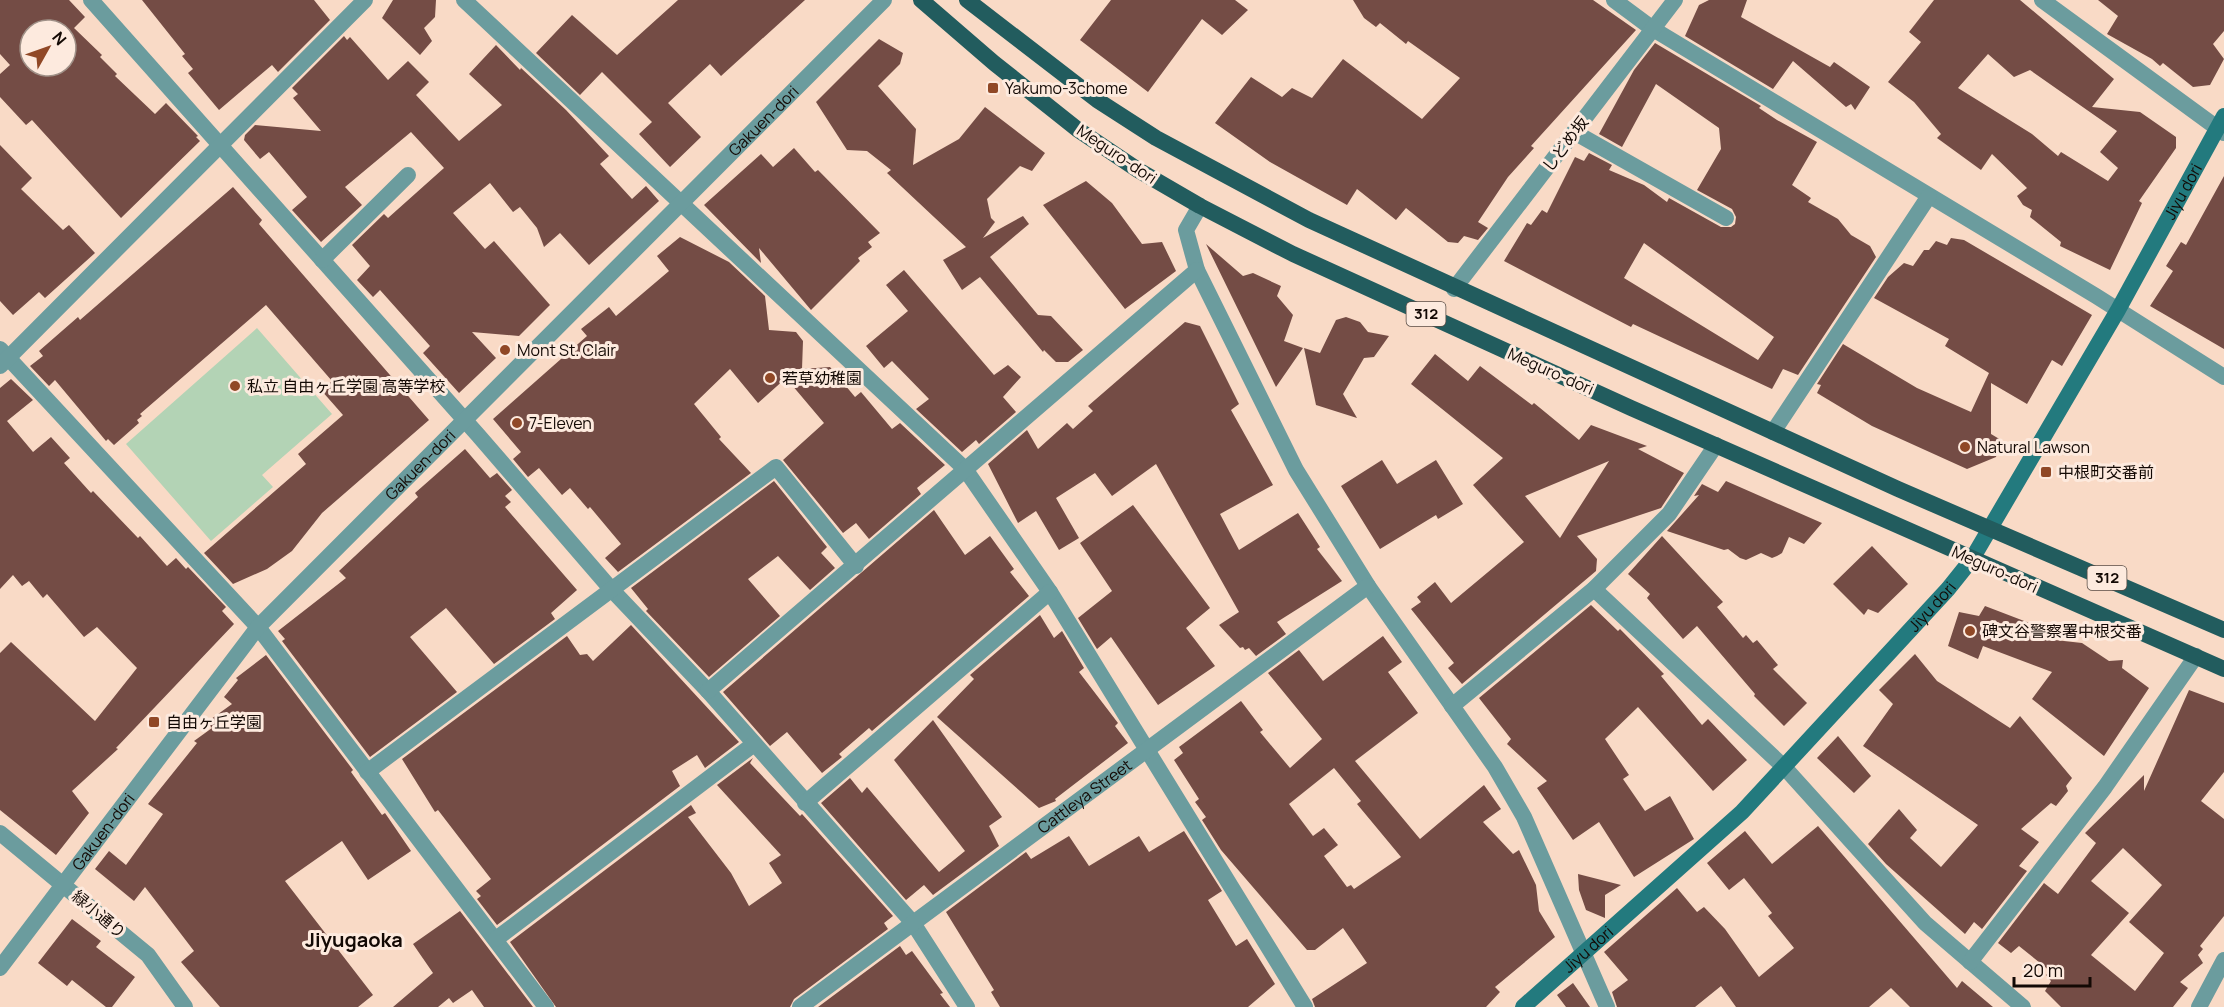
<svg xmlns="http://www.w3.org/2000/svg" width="2224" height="1007" font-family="Manrope,'Noto Sans JP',sans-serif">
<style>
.green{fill:#b3d3b5}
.building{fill:#744c45;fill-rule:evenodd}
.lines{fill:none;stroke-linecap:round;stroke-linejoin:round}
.minor{stroke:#6b9c9e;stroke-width:16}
.tertiary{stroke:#6b9c9e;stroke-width:16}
.secondary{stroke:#237a7e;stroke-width:16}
.primary{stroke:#225c5e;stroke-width:16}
.poi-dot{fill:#904826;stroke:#fdeade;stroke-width:2}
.labels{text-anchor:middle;stroke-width:6;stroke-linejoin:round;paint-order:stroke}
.shield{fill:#fdeade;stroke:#594c45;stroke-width:1.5}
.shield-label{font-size:15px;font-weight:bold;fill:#130904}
.poi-label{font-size:16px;fill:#130904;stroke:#fdeade;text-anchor:start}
.street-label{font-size:16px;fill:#130904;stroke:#fdeade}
.quarter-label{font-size:20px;font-weight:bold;fill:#130904;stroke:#fdeade}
</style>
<rect width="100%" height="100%" fill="#f9dac6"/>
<path class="green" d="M257,328L332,414L262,475L273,487L211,541L126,444Z"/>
<path class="building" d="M0,0H69L85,17L74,28L102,55L100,57L117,74L115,76L155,114L166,103L198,136L196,137L200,141L121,218L32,120L26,125L0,97V74L10,65L0,54ZM30,30H66V66H30Z
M142,0H314L330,20L278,72L272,65L219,110L188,73L193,69L182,56L185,54Z
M393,0H436L435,17L424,28L432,41L420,55L382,18Z
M678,0H805L721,76L710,64L668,103L701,137L670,167L639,134L652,122L602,72L580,95L536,53L572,15L617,55Z
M1111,0H1235L1248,10L1222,35L1202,19L1148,92L1080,40Z
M1353,0H1593L1636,30L1531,146L1534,148L1508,177L1478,222L1488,228L1478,240L1464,236L1458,243L1448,242L1406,208L1396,220L1357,189L1347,205L1270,162L1215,123L1251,77L1282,97L1292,88L1312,98L1343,59L1422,119L1460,78L1408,41L1406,44L1380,23L1376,27L1364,18Z
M1709,0H1747L1741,17L1830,67L1834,62L1870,87L1855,110L1851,104L1846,107L1793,61L1773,89L1685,36L1699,5Z
M1934,0H2020L2114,79L2092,107L2140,112L2176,137V148L2139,201L2142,203L2110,270L2060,246L2061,242L2030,217L2032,210L2023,205L2017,196L2027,188L1992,154L1981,170L1937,138L1941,134L1914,102L1888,82L1921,42L1909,32ZM1988,54L2014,77L2030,70L2117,131L2100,152L2118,168L2108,181L2061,152L2058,156L2032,134L1958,88Z
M2098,0H2224V31L2213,44L2224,59L2210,85L2193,87L2163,63L2160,66L2152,59L2107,34L2118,16Z
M344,36L347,40L350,37L388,80L408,61L429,82L416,95L459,141L502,105L469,74L496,45L520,70L521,68L566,110L609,156L600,164L632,199L646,186L659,201L589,265L560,233L544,247L537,228L520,207L513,212L490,183L453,213L485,249L494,241L550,305L519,336L472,332L496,358L459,393L423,353L430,346L380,290L373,297L357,280L370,266L352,245L384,214L388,218L444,168L411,132L345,187L362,205L321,242L292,210L307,197L269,152L260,159L244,140L245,135L255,125L321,131L293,98L298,94L292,88Z
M879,39L903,53L900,64L878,86L916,129L913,165L959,139L985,107L1045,153L1032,171L1020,166L987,199L991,218L995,222L983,238L1023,216L1029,224L990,257L1038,315L1051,316L1083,350L1068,362H1056L1044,350L1043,352L980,277L962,290L943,260L966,247L887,173L891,170L867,151L847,150L816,102Z
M1655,43L1761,106L1759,108L1777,120L1817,142L1792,185L1811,198L1808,202L1838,219L1851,235L1870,246L1876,257L1798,375L1783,369L1772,389L1633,324L1631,327L1504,261L1527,223L1531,225L1542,210L1547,213L1575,157L1584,161L1589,153L1612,165L1609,170L1644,185L1667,202L1669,198L1721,227H1731L1735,224L1736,217L1732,209L1697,190L1721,149L1719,128L1656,84L1622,147L1599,134L1634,70ZM1644,243L1774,337L1758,360L1624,278Z
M0,145L32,178L21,189L63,230L69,225L95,253L45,298L39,292L13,315L0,301Z
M794,148L815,172L818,170L880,233L868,242L872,247L858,258L860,261L811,310L759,248L761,263L704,205L761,154L773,167Z
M2224,176V349L2150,306L2173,271L2166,266L2181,242L2186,245Z
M1086,181L1112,203L1142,244L1162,242L1176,271L1125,309L1043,205Z
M233,187L262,220L259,224L429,420L322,513L292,551L267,569L233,584L204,553L306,464L298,454L343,415L321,390L332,381L266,305L140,414L142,416L137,420L139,423L114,445L108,439L106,441L55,380L49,386L30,366L43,356L39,351L78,317L80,320Z
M680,237L729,262L765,296L769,330L796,332L803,341L802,369L830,367L855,397L861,392L892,429L900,423L945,465L917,488L921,494L869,539L856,523L843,533L783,460L824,423L786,378L758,403L730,369L694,404L721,437L719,439L751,473L618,572L605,558L621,544L590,507L588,509L570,488L562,495L539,468L528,477L513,459L521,452L493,419L587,336L581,329L609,307L616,316L669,271L657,256Z
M1951,238L1964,240L2092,315L2062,366L2052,360L2027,404L1991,383V434L2001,440L1996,457L1967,469L1872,426L1817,393L1821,385L1817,384L1843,344L1917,388L1971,412L1989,373L1945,346L1949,339L1874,298L1888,277L1904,263L1913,266L1924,250H1929L1936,241L1947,245Z
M1206,244L1243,276L1253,273L1281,286L1277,296L1293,315L1284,341L1303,348L1276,387Z
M904,270L994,375L1008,365L1021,377L1003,397L1016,412L979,444L976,440L962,452L916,409L929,399L892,361L884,368L866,346L908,311L886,285Z
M1346,317L1360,322L1368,332L1389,336L1374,357L1364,358L1343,394L1357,418L1316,405L1304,348L1320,353L1336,320Z
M1185,322L1200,326L1239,404L1231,410L1273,485L1220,514L1239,550L1298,513L1320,547L1317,549L1342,581L1277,622L1286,634L1256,656L1249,648L1245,650L1243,647L1240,648L1219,625L1239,612L1156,464L1112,496L1095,473L1056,498L1079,538L1059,550L1036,511L1018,523L988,464L1027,430L1038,449L1067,423L1073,429L1093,411L1088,406Z
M1435,354L1468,381L1480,366L1532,405L1534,403L1579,440L1591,425L1647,446L1638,449L1684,473L1661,508L1577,536L1597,559L1596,571L1462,684L1448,668L1454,663L1411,609L1421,602L1417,597L1435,582L1451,603L1524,542L1473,485L1503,458L1411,384ZM1609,461L1568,525L1560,538L1525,496Z
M11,379L33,400L7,421L33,452L51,437L70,458L64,463L91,493L93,491L138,538L140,536L167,566L176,558L186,569L188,567L226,607L222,611L234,624L116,748L118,749L72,791L89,813L56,855L0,810V653L11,642L95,721L137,668L97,627L84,637L47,594L43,598L29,581L22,586L13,575L0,589V388Z
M465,449L490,478L497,473L512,490L505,496L511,502L505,507L577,590L551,613L555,619L494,664L446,608L410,637L457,692L370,757L282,641L285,639L278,631L346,578L339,571L418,497L415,493Z
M1382,460L1397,484L1436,460L1463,504L1438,519L1436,515L1380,549L1341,486Z
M774,481L827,547L821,553L835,568L810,590L778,556L748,579L780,616L709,677L646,611L648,609L631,588Z
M1726,481L1822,523L1804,544L1789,537L1782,553L1777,556L1772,558L1761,553L1746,560L1740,558L1728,549L1724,550L1667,531L1699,495L1694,496L1702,484L1718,492Z
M1133,505L1210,608L1186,628L1215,666L1158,705L1111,637L1097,649L1078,618L1112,591L1080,543Z
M934,510L965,555L990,536L1014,569L1010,572L1029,596L872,731L869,728L839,754L842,757L822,773L787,732L770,746L723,692Z
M1662,536L1723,602L1717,607L1743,638L1746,635L1753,643L1757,640L1778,665L1773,669L1807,703L1784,726L1754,696L1755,694L1697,626L1683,639L1647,598L1650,594L1628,574Z
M1872,546L1908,584L1878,613L1868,609L1864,615L1833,584Z
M1591,605L1618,631L1620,629L1664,674L1661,676L1702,725L1708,719L1747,760L1713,791L1638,707L1605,739L1629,775L1623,779L1645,811L1670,796L1694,839L1634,877L1599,822L1573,840L1537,788L1547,781L1507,744L1511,739L1479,698Z
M1985,606L2058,634L2055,640L2082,643L2109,661L2123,660L2122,668L2149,688L2104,756L2032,699L2052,672L1983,646L1978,659L1948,646L1959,612L1979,616Z
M1040,615L1054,638L1062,631L1084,668L1079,672L1118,723L1115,726L1128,743L1055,799L1056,801L1039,808L937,717L974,679L970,675Z
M631,625L739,742L705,768L697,755L672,771L680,786L497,925L477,899L481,896L476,891L491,879L438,810L435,812L402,759L567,636L580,655L587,654L593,661Z
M1383,636L1402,662L1388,672L1418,713L1355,761L1420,839L1484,785L1501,809L1483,822L1513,854L1519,850L1536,885L1539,911L1555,937L1495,987L1500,992L1486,1007H1315L1312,999L1367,963L1343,928L1315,950H1307L1221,850L1202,820L1206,817L1195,802L1199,799L1174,760L1183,753L1179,747L1241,701L1263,730L1260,732L1290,768L1322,739L1268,673L1299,650L1323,681ZM1334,768L1361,801L1357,804L1401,857L1354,889L1351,885L1347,887L1324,856L1338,845L1324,828L1313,836L1289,804Z
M1915,654L1937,681L2010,728L2020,716L2072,778L2066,786L2068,791L2056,806L2051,803L2021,829L2039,842L2019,866L2027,871L1982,929L1974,922L1965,934L1886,864L1868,844L1899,809L1917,830L1910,838L1941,867L1978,825L1863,746L1893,704L1879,690Z
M266,655L353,770L351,772L382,815L385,813L411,851L368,880L342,841L285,881L373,995L358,1007H220L181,962L194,951L145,887L134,901L95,869L109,851L126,865L163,814L148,804L197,743L194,741L212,728L207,722L232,704L224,697L238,680L236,678Z
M2189,690L2224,703V772L2201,801L2224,819V916L2200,946L2203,949L2198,955L2203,963L2180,982L2188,988L2173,1007H2061L2045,991L2051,981L2046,975L2050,971L2019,946L2011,953L1998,943L2044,883L2058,894L2096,843L2085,833L2144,775V791ZM2123,848L2162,885L2129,922L2164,953L2135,991L2091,955L2129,913L2091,881Z
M933,720L1002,817L989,826L999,846L933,895L924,885L906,900L821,803L850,778L862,793L867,787L939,872L965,851L894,760Z
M1838,736L1871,776L1854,793L1817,758Z
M753,758L750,763L800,816L802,814L893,916L884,923L888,929L794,999L790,1007H556L510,942L691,805L696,813L688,817L731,873L749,906L782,883L769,863L781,855L717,785Z
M1818,826L1957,988L1962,981L1993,1007H1910L1891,988L1869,1007H1736L1721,986L1695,1007H1617L1612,992L1628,980L1604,952L1677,888L1697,912L1704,907L1725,929L1759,977L1794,948L1768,916L1772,913L1744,878L1729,890L1707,863L1745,831L1772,864Z
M1184,831L1222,891L1208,900L1236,946L1247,939L1275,984L1248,1007H1000L991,992L994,990L946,912L1026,852L1031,859L1069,836L1089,866L1139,836L1149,852Z
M1578,874L1621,885L1605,895V918L1586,910L1579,890Z
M460,911L533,1007H484L472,990L453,1003L449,998L438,1007H393L433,973L413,944Z
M72,919L101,941L96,947L135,977L112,1007H106L72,980L67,986L38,963Z
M900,946L906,955L912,951L943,993L940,994L950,1007H818Z
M1573,983L1590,1007H1566L1557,995Z"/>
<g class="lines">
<g class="minor">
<path d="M91,0L478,435L611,589L708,691L913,923L967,1007"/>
<path d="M464,0L965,469L1050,592L1305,1007"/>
<path d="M1614,0L1653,29L2096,296L2224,377"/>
<path d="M2042,0L2224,133"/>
<path d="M1574,132L1726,218"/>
<path d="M1200,206L1186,230L1197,270L1296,470L1368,586L1495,767L1524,817L1607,1007"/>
<path d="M322,260L408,175"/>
<path d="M1454,289L1675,0"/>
<path d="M0,349L258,627L546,1007"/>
<path d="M0,366L365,0"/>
<path d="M1773,432L1929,196"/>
<path d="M1594,589L1785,768L1925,923L2023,1007"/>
<path d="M708,691L1197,270"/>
<path d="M1452,706L1594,589L1669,514L1716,445"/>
<path d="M367,772L776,467L856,566"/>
<path d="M805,803L1050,592"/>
<path d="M0,833L63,885"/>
<path d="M496,939L754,744"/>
<path d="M1970,962L2105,787L2196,656"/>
<path id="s1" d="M800,1007L1368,586"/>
<path d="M2199,1007L2224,960"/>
</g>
<g class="tertiary">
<path d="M63,885L148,955L185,1007"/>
<path id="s2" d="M0,968L258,627L884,0"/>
</g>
<path class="secondary" id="s3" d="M1523,1007L1742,812L1948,589L1972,559L2118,310L2224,116"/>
<path class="primary" d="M921,0L994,63L1077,129L1138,170L1200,206L1293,254L1631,408L2224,669
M967,0L1097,100L1156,138L1309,220L1898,489L2224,630"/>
</g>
<g class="poi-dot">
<rect x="987" y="82" width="12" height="12" rx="3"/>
<circle cx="505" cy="350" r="6"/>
<circle cx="770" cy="378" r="6"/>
<circle cx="235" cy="386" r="6"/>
<circle cx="517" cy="423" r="6"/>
<circle cx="1965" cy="447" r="6"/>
<rect x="2040" y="466" width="12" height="12" rx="3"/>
<circle cx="1970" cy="631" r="6"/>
<rect x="148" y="716" width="12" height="12" rx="3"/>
</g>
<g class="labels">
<g class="shield">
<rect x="1406.5" y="302" width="39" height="24" rx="4.5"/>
<rect x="2087.5" y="566" width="39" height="24" rx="4.5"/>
</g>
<g class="shield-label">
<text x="1426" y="319">312</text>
<text x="2107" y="583">312</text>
</g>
<g class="poi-label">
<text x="1005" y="94">Yakumo-3chome</text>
<text x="517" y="356">Mont St. Clair</text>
<text x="782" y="384">若草幼稚園</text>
<text x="247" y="392">私立 自由ヶ丘学園 高等学校</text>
<text x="529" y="429">7-Eleven</text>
<text x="1977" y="453">Natural Lawson</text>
<text x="2058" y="478">中根町交番前</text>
<text x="1982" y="637">碑文谷警察署中根交番</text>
<text x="166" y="728">自由ヶ丘学園</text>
</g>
<g class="street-label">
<text dy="6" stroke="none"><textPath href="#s2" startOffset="1143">Gakuen-dori</textPath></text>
<text transform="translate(1565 144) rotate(-53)" y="6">しどめ坂</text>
<text transform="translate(1117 154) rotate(34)" y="6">Meguro-dori</text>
<text dy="6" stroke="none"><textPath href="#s3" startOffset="1059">Jiyu dori</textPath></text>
<text transform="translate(1551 371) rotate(24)" y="6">Meguro-dori</text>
<text dy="6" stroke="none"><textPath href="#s2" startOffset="657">Gakuen-dori</textPath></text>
<text transform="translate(1995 569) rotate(24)" y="6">Meguro-dori</text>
<text dy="6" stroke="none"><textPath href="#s3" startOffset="573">Jiyu dori</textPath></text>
<text dy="6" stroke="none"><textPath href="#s1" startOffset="354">Cattleya Street</textPath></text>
<text dy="6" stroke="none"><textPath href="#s2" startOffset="171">Gakuen-dori</textPath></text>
<text transform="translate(99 914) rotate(40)" y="6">緑小通り</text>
<text dy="6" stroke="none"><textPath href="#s3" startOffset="87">Jiyu dori</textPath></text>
</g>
<g class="quarter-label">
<text x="354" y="947">Jiyugaoka</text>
</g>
</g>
<g transform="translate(48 48) rotate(50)"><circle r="28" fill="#fdeade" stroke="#9f9087" stroke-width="1.5"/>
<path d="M0-4.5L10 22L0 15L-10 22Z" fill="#904826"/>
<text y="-9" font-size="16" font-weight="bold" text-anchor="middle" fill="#130904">N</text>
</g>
<path d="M2014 977v9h76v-9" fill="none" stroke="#130904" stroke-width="3"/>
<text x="2023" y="977" font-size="18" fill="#130904" stroke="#fdeade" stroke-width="4.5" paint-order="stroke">20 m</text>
</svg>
